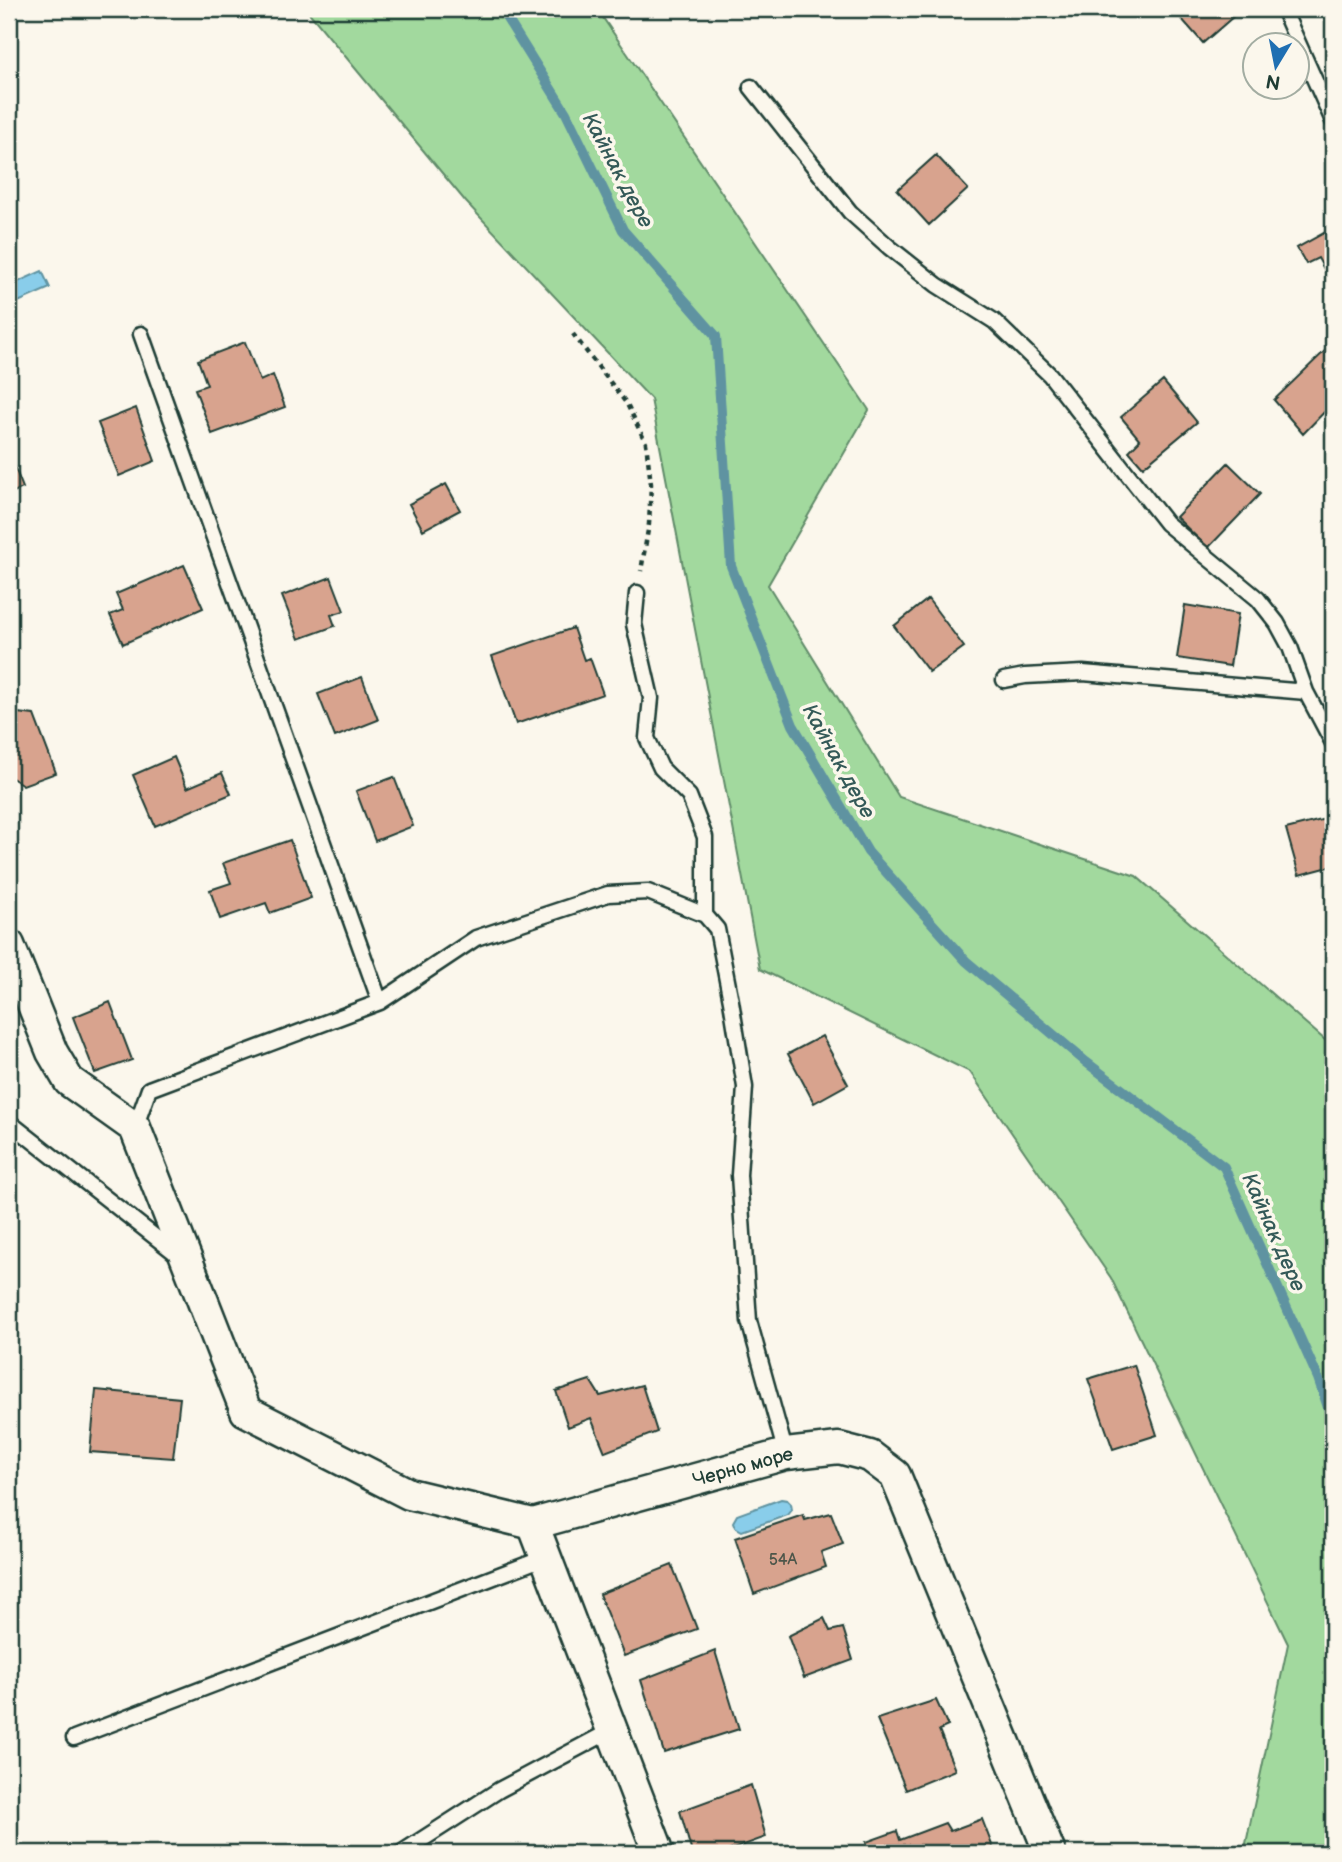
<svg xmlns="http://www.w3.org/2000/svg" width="1342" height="1862" font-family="'Balsamiq Sans',sans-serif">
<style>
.green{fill:#a2d99e;stroke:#608b69;stroke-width:2}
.water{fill:#89cdea;stroke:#5f93a1;stroke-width:2}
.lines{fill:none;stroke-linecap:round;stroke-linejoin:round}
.stream{stroke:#5f93a1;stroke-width:10}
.building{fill:#d8a38e;stroke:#1f3d34;stroke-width:2}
.lane-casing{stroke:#1f3d34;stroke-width:19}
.street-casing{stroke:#1f3d34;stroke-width:35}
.path{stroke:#1f3d34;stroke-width:4.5;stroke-dasharray:5 5;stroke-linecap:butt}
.lane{stroke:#fbf7ec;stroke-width:14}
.street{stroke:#fbf7ec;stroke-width:30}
.labels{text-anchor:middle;stroke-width:7;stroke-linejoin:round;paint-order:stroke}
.number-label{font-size:16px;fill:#4d564a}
.street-label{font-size:19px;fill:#1f3d34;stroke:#fbf7ec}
.water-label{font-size:21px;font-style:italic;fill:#345a58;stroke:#fbf7ec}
</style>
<rect width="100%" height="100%" fill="#fbf7ec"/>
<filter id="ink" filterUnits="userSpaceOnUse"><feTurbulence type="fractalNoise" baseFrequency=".0143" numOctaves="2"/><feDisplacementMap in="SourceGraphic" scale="14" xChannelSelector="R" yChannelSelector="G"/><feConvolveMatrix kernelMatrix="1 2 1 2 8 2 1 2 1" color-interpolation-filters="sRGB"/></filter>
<g filter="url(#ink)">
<path class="green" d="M306,9H597L869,410L768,585L899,797L1136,876L1333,1047V1853H1244L1288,1644L1111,1278L970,1072L760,969L651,399L466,202Z"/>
<path class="water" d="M42,271L50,288L9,306V286Z
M781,1499L787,1500L791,1504L792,1510L788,1515L742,1531L735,1527L733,1522L737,1515Z"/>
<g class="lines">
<path class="stream" d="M501,9L566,113L623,230L716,336L731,566L793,725L868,852L966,961L1086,1062L1224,1167L1318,1378L1333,1422"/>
</g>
<path class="building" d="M1173,9H1242L1203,43Z
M936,155L968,189L929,225L897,190Z
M1333,228V278L1330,280L1318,258L1306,264L1297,248Z
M245,342L260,381L273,375L285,407L212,434L195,389L207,385L198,360Z
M1333,343V403L1303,434L1274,400Z
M1163,381L1197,422L1143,467L1129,451L1140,440L1121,417Z
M136,408L155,461L119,476L98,423Z
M9,453L23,488L9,494Z
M1228,463L1260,494L1208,548L1176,517Z
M446,484L460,510L423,530L409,504Z
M184,565L203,608L123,644L110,615L123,610L116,594Z
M331,577L344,611L331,615L335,626L299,639L282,596Z
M928,599L964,647L929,672L894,626Z
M1185,605L1238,614L1230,666L1177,658Z
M573,628L584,660L590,658L603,694L516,724L492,656Z
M362,677L378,720L335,737L318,694Z
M9,712L34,715L56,773L23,785L9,776Z
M174,757L187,788L222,773L231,794L155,826L133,775Z
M394,777L413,826L375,841L356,791Z
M1333,817V866L1299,875L1286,829Z
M290,840L311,898L270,913L266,903L220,919L210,890L231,883L223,863Z
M110,1002L132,1060L95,1073L73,1017Z
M822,1036L848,1084L814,1103L788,1054Z
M1134,1365L1157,1435L1113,1449L1088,1379Z
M590,1380L600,1396L642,1385L657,1432L605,1452L591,1418L568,1427L556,1391Z
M96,1390L180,1398L173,1458L90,1452Z
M831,1513L843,1544L821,1552L826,1567L754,1594L735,1538L803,1515L805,1520Z
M672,1565L697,1629L624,1656L599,1594Z
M824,1618L830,1631L843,1628L853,1660L804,1678L788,1636Z
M715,1651L739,1729L664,1753L641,1680Z
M936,1700L948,1726L939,1730L955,1770L906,1790L877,1719Z
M751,1785L766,1837L722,1853H692L680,1811Z
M982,1819L995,1853H870L866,1842L897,1831L900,1840L945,1823L950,1831Z"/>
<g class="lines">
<g class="lane-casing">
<path id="lane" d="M1283,9L1333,121
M751,87L850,212L889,247L937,285L994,321L1050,375L1166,523L1258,599L1277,623L1290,647L1306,692L1333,743
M141,334L380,1002
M637,593L634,624L651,698L647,738L661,768L689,796L705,837V915
M1004,680L1025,676L1083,673L1306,692
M9,1122L178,1255
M135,1128L149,1089L380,1002L476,938L608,894L648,892L705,915L717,929L731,1001L745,1087L739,1175L749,1321L786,1454
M74,1738L546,1557
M401,1853L499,1790L612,1730"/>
</g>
<g class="street-casing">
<g id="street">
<path id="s1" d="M9,945L52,1052L69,1081L135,1128L246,1411L409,1494L533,1524L786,1454L839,1448L870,1456L895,1475L1050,1853"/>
<path d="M533,1524L659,1853"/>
</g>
</g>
<path class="path" d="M573,334L627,404L646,443L651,484L649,524L641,571"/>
<use href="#lane" class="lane"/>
<use href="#street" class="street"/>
</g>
</g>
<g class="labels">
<g class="number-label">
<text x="783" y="1565">54А</text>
</g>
<g class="street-label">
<text dy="7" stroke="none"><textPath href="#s1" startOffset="1062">Черно море</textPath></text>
</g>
<g class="water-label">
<text transform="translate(618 170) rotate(62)" y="7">Кайнак дере</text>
<text transform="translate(839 761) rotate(61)" y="7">Кайнак дере</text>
<text transform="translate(1274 1232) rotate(66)" y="7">Кайнак дере</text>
</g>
</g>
<rect width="1342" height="1862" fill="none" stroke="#fbf7ec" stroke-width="35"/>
<rect x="18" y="18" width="1307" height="1827" fill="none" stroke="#1f3d34" stroke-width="2.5" filter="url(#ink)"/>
<g transform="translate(1276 66) rotate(190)"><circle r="33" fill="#fbf7ec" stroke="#a3ada2" stroke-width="2"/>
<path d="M0-5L12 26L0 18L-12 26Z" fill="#1f6fb2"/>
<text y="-10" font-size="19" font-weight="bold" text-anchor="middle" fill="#1f3d34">N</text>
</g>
</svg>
